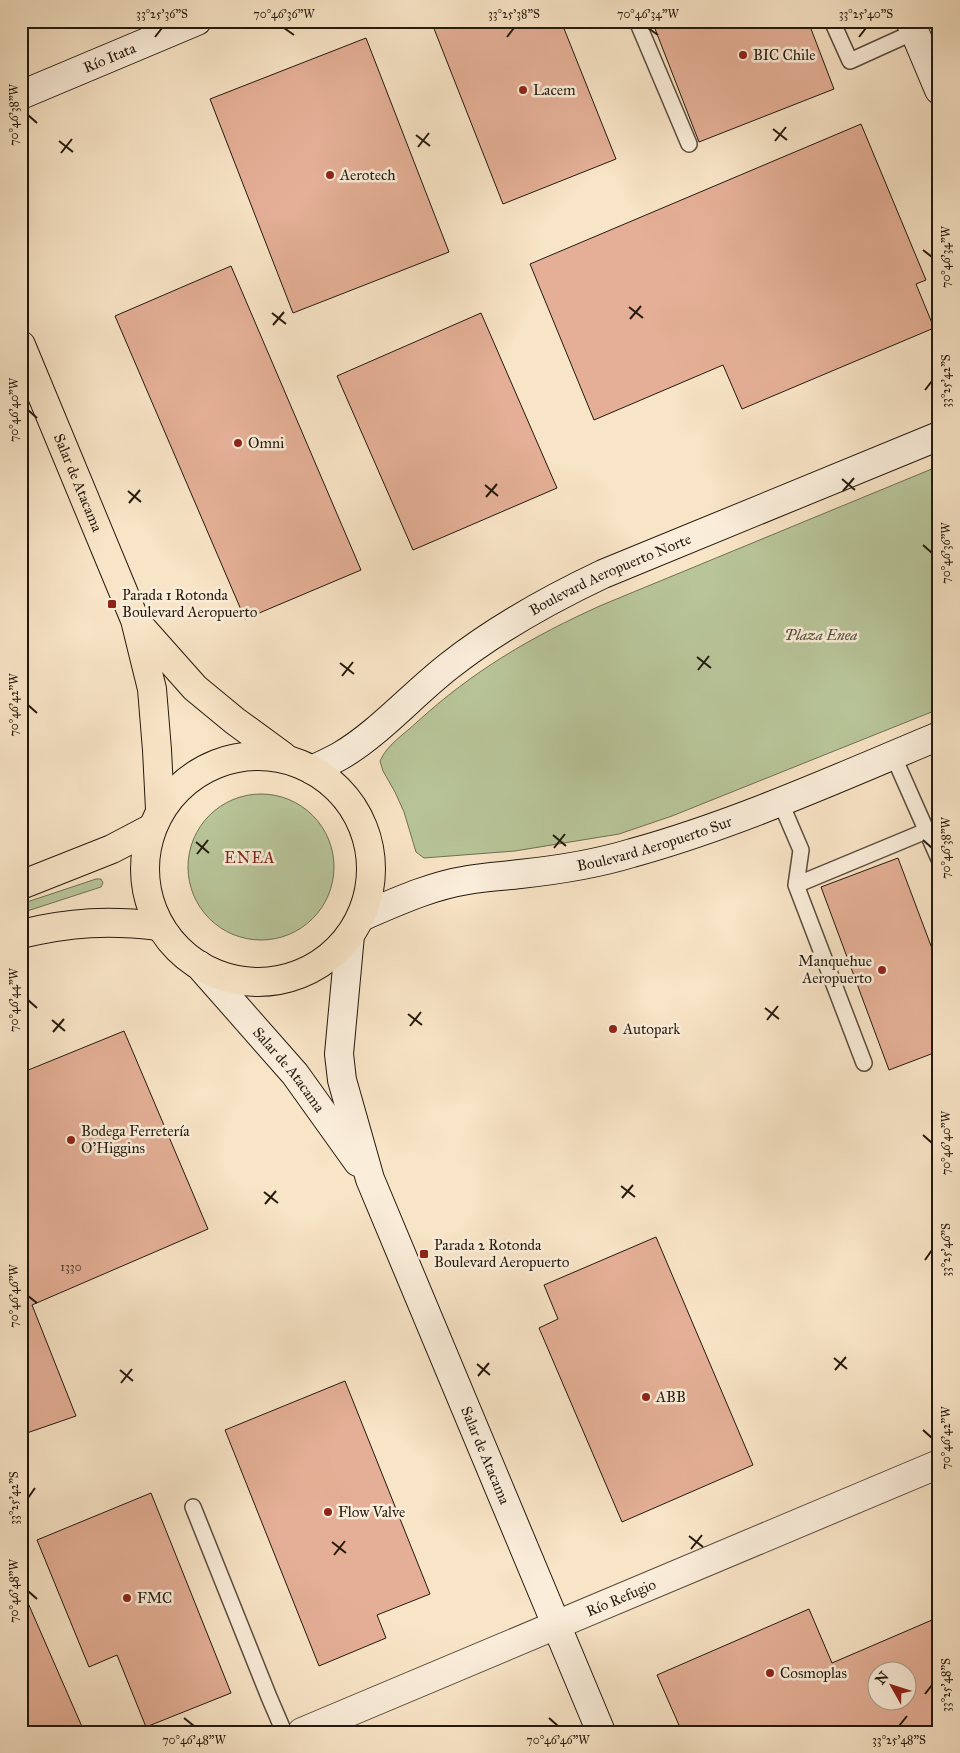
<svg xmlns="http://www.w3.org/2000/svg" width="960" height="1753" font-family="'IM FELL Great Primer',serif">
<style>
.green{fill:#b8c599;stroke:#6e7054}
.building{fill:#e4af96;stroke:#241a0e;fill-rule:evenodd}
.lines{fill:none;stroke-linecap:round;stroke-linejoin:round}
.lane-casing{stroke:#594c3c;stroke-width:18}
.street-casing{stroke:#594c3c;stroke-width:30}
.secondary-casing{stroke:#241a0e;stroke-width:30}
.primary-casing{stroke:#241a0e;stroke-width:30}
.lane{stroke:#faedda;stroke-width:15}
.street{stroke:#faedda;stroke-width:28}
.secondary{stroke:#faedda;stroke-width:28}
.primary{stroke:#f8e4c6;stroke-width:28}
.ticks{fill:none;stroke:#241a0e;stroke-width:2}
.poi-dot{fill:#8f2418;stroke:#faedda;stroke-width:2}
.labels{text-anchor:middle;stroke-width:5;stroke-linejoin:round;paint-order:stroke}
.number-label{font-size:12px;fill:#543f30}
.poi-label{font-size:15px;fill:#241a0e;stroke:#faedda;text-anchor:start}
.street-label{font-size:15px;fill:#241a0e;stroke:#faedda}
.park-label{font-size:15px;font-style:italic;fill:#504d38;stroke:#faedda}
.neighbourhood-label{font-size:16px;letter-spacing:1px;fill:#7a1f14;stroke:#faedda}
.neatline{fill:none;stroke:#241a0e;stroke-width:2}
.ticks-label{font-size:12px;text-anchor:middle;fill:#241a0e}
</style>
<rect width="100%" height="100%" fill="#f8e4c6"/>
<filter id="stains"><feTurbulence type="fractalNoise" baseFrequency=".004" numOctaves="4"/><feColorMatrix values="0 0 0 0 .2 0 0 0 0 .09 0 0 0 0 .02 0 0 0 .5 -.17"/></filter>
<radialGradient id="worn" r=".72"><stop offset=".6" stop-color="#630" stop-opacity="0"/><stop offset="1" stop-color="#630" stop-opacity=".3"/></radialGradient>
<path class="green" d="M939,466V709L672,816L619,834L515,851L424,858L416,852L404,812L395,792L383,771L380,761C387,745 403,735 416,723C474,670 531,637 602,605Z
M188 867a73 73 0 1 1 146 0a73 73 0 1 1-146 0Z
M96,879H101L103,883L101,887L21,913V904Z"/>
<path class="building" d="M431,21H561L616,159L503,204Z
M652,21H808L834,89L699,142Z
M366,38L449,252L293,313L210,99Z
M861,124L926,280L916,284L934,328L742,409L723,365L594,420L530,264Z
M231,266L361,570L245,619L115,316Z
M481,313L557,488L413,550L337,376Z
M898,858L939,967V1051L889,1070L821,887Z
M124,1031L208,1229L32,1305L76,1416L21,1435V1073Z
M656,1237L753,1465L622,1522L539,1328L558,1319L544,1285Z
M345,1381L430,1594L377,1615L386,1638L319,1666L225,1430Z
M151,1493L231,1693L146,1727L117,1655L89,1667L37,1540Z
M21,1587L83,1729L76,1732H21Z
M809,1609L832,1663L939,1617V1732H682L657,1675ZM878,1670H908V1700H878Z"/>
<g class="lines">
<g class="lane-casing">
<path id="lane" d="M637,21L689,144
M832,21L850,61L914,32
M893,755L939,859
M780,801L801,850L796,885L864,1063
M796,885L926,831
M193,1507L269,1697L284,1732"/>
</g>
<g class="street-casing">
<g id="street">
<path id="s1" d="M302,1732L939,1464"/>
</g>
</g>
<g class="secondary-casing">
<g id="secondary">
<path d="M910,21L939,90"/>
<path id="s2" d="M21,95L197,21"/>
<path id="s3" d="M312,770C322,765 331,761 340,756C378,734 413,694 449,666C496,629 548,600 603,574L939,436"/>
<path id="s4" d="M361,917C396,902 430,886 468,880C485,877 503,876 520,874C558,870 596,864 632,853C737,824 838,778 939,736"/>
<path id="s5" d="M350,935L339,1054L342,1080L370,1179L601,1732"/>
<path id="s6" d="M199,965L295,1074L358,1162"/>
</g>
</g>
<g class="primary-casing">
<g id="primary">
<path id="s7" d="M21,345L135,620L152,689L157,750L160,809"/>
<path d="M139,625L195,688L235,721L283,756"/>
<circle cx="258" cy="869" r="113"/>
<path d="M21,885L112,849L150,829"/>
<path d="M21,934C71,922 109,920 159,926"/>
</g>
</g>
<use href="#lane" class="lane"/>
<use href="#street" class="street"/>
<use href="#secondary" class="secondary"/>
<use href="#primary" class="primary"/>
</g>
<path class="ticks" d="M284,28L294,35M648,28L658,35M155,37L162,28M507,37L514,28M859,37L866,28M28,115L37,123M773,129L787,140M416,135L430,146M59,141L73,152M775,141L786,127M418,147L429,133M61,153L72,139M923,250L932,257M629,307L643,318M272,313L286,324M630,319L641,306M273,325L284,312M925,390L932,381M28,410L37,418M842,479L855,490M485,485L498,496M128,491L141,502M843,491L854,478M486,497L497,484M129,503L140,490M923,545L932,553M697,657L711,668M340,663L354,674M698,670L709,656M342,676L353,662M28,705L37,713M553,835L566,846M923,840L932,848M196,842L209,853M554,848L565,834M197,854L208,840M28,1000L37,1008M765,1008L779,1019M408,1014L422,1025M52,1020L65,1031M767,1020L778,1006M410,1026L421,1012M53,1032L64,1019M923,1135L932,1143M621,1186L635,1197M264,1192L278,1203M622,1198L633,1185M265,1204L276,1191M925,1260L932,1250M28,1296L37,1303M834,1358L847,1369M477,1364L490,1375M120,1370L133,1381M835,1370L846,1357M478,1376L489,1363M121,1383L132,1369M923,1430L932,1438M28,1498L35,1488M689,1536L703,1547M332,1542L346,1553M691,1549L702,1535M334,1555L345,1541M28,1591L37,1599M925,1694L932,1685M184,1718L194,1726M549,1718L558,1726M899,1726L907,1716"/>
<g class="poi-dot">
<circle cx="743" cy="55" r="5"/>
<circle cx="523" cy="90" r="5"/>
<circle cx="330" cy="175" r="5"/>
<circle cx="238" cy="443" r="5"/>
<rect x="107" y="599" width="10" height="10" rx="2.5"/>
<circle cx="882" cy="970" r="5"/>
<circle cx="613" cy="1029" r="5"/>
<circle cx="71" cy="1140" r="5"/>
<rect x="419" y="1249" width="10" height="10" rx="2.5"/>
<circle cx="646" cy="1397" r="5"/>
<circle cx="328" cy="1512" r="5"/>
<circle cx="127" cy="1598" r="5"/>
<circle cx="770" cy="1673" r="5"/>
</g>
<g class="labels">
<g class="number-label">
<text x="71" y="1271">1330</text>
</g>
<g class="poi-label">
<text x="753" y="60">BIC Chile</text>
<text x="533" y="95">Lacem</text>
<text x="340" y="180">Aerotech</text>
<text x="248" y="448">Omni</text>
<text x="122" y="600">Parada 1 Rotonda<tspan x="122" dy="17">Boulevard Aeropuerto</tspan></text>
<text x="872" y="966" text-anchor="end">Manquehue<tspan x="872" dy="17">Aeropuerto</tspan></text>
<text x="623" y="1034">Autopark</text>
<text x="81" y="1136">Bodega Ferretería<tspan x="81" dy="17">O'Higgins</tspan></text>
<text x="434" y="1250">Parada 2 Rotonda<tspan x="434" dy="17">Boulevard Aeropuerto</tspan></text>
<text x="656" y="1402">ABB</text>
<text x="338" y="1517">Flow Valve</text>
<text x="137" y="1603">FMC</text>
<text x="780" y="1678">Cosmoplas</text>
</g>
<g class="street-label">
<text dy="5" stroke="none"><textPath href="#s2" startOffset="96">Río Itata</textPath></text>
<text dy="5" stroke="none"><textPath href="#s7" startOffset="149">Salar de Atacama</textPath></text>
<text dy="5" stroke="none"><textPath href="#s3" startOffset="359">Boulevard Aeropuerto Norte</textPath></text>
<text dy="5" stroke="none"><textPath href="#s4" startOffset="304">Boulevard Aeropuerto Sur</textPath></text>
<text dy="5" stroke="none"><textPath href="#s6" startOffset="138">Salar de Atacama</textPath></text>
<text dy="5" stroke="none"><textPath href="#s5" startOffset="548">Salar de Atacama</textPath></text>
<text dy="5" stroke="none"><textPath href="#s1" startOffset="346">Río Refugio</textPath></text>
</g>
<g class="park-label">
<text x="821" y="640">Plaza Enea</text>
</g>
<g class="neighbourhood-label">
<text x="250" y="863">ENEA</text>
</g>
</g>
<rect width="960" height="1753" fill="none" stroke="#f8e4c6" stroke-width="55"/>
<g transform="translate(892 1686) rotate(309)"><circle r="24" fill="#faedda" stroke="#a49988"/>
<path d="M0-4L9 19L0 12L-9 19Z" fill="#8f2418"/>
<text y="-8" font-size="14" font-weight="bold" text-anchor="middle" fill="#241a0e">N</text>
</g>
<rect x="28" y="28" width="904" height="1698" class="neatline"/>
<g class="ticks-label">
<text x="162" y="18">33°25'36"S</text>
<text x="284" y="18">70°46'36"W</text>
<text x="514" y="18">33°25'38"S</text>
<text x="648" y="18">70°46'34"W</text>
<text x="866" y="18">33°25'40"S</text>
<text transform="translate(14 115) rotate(-90)" y="4">70°46'38"W</text>
<text transform="translate(946 257) rotate(-90)" y="4">70°46'34"W</text>
<text transform="translate(946 381) rotate(-90)" y="4">33°25'42"S</text>
<text transform="translate(14 410) rotate(-90)" y="4">70°46'40"W</text>
<text transform="translate(946 553) rotate(-90)" y="4">70°46'36"W</text>
<text transform="translate(14 705) rotate(-90)" y="4">70°46'42"W</text>
<text transform="translate(946 848) rotate(-90)" y="4">70°46'38"W</text>
<text transform="translate(14 1000) rotate(-90)" y="4">70°46'44"W</text>
<text transform="translate(946 1143) rotate(-90)" y="4">70°46'40"W</text>
<text transform="translate(946 1250) rotate(-90)" y="4">33°25'46"S</text>
<text transform="translate(14 1296) rotate(-90)" y="4">70°46'46"W</text>
<text transform="translate(946 1438) rotate(-90)" y="4">70°46'42"W</text>
<text transform="translate(14 1498) rotate(-90)" y="4">33°25'42"S</text>
<text transform="translate(14 1591) rotate(-90)" y="4">70°46'48"W</text>
<text transform="translate(946 1685) rotate(-90)" y="4">33°25'48"S</text>
<text x="194" y="1744">70°46'48"W</text>
<text x="558" y="1744">70°46'46"W</text>
<text x="899" y="1744">33°25'48"S</text>
</g>
<rect width="100%" height="100%" filter="url(#stains)"/>
<rect width="100%" height="100%" fill="url(#worn)"/>
</svg>
